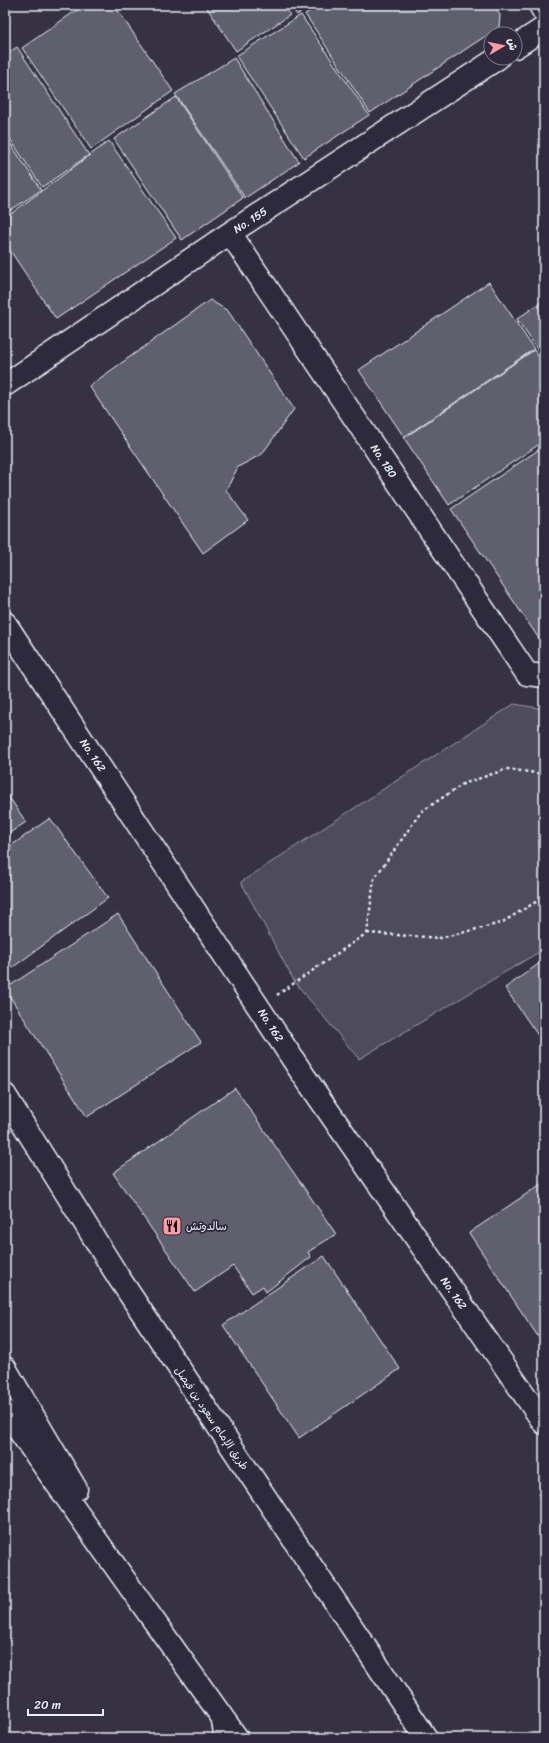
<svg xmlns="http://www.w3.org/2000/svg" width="549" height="1743" font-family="Sriracha,'Playpen Sans Arabic',sans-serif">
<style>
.green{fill:#4d4b5c;stroke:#9a9eaa}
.building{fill:#605e6e;stroke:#e8f1f8}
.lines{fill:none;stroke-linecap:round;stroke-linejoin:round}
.lane-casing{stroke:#e8f1f8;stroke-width:16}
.street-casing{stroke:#e8f1f8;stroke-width:25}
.secondary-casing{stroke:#e8f1f8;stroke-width:25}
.path{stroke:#e8f1f8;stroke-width:2.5;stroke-dasharray:3 3;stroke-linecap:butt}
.lane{stroke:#2f2a3d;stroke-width:13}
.street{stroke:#2f2a3d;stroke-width:22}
.secondary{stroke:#2f2a3d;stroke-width:22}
.labels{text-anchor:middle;stroke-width:3.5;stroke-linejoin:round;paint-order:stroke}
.street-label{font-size:11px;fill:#e8f1f8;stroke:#2f2a3d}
.poi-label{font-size:11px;fill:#e8f1f8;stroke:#2f2a3d;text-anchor:start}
</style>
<rect width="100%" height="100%" fill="#363244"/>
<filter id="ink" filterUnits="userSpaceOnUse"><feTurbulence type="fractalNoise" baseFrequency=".025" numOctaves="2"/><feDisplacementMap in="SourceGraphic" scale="8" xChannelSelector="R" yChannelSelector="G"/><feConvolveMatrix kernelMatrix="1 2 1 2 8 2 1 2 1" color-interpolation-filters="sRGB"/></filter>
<g filter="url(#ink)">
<path class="green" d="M514,704L544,709V949L359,1059L294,981L241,882Z"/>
<path class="building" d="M84,5H114L173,91L91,149L22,48Z
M205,5H284L290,15L236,51Z
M290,5H311L297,15Z
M319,5H493L500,15L499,27L370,113L305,14Z
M301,15L369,115L304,158L236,56Z
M17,47L89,155L42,187L5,131V55Z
M234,58L299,162L245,198L175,94Z
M176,97L243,198L182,240L114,139Z
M5,135L41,190L5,214Z
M109,141L176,238L56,319L5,243V218Z
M489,282L534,349L404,437L359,370Z
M210,300L228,311L294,409L262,454L238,467L226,490L248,520L203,553L89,386Z
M544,300V359L517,319Z
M534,350L544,365V441L449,505L404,438Z
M544,446V646L451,509Z
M5,791L26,822L5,836Z
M50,818L108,898L5,973V850Z
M118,914L201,1042L87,1117L5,989Z
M544,960V1044L505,988Z
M235,1088L336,1234L308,1252L311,1257L266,1292L263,1286L252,1293L233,1266L195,1292L113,1173Z
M544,1182V1335L539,1338L469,1233Z
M324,1256L400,1369L299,1438L223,1325Z"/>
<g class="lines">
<g class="lane-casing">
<path id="lane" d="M218,1717L221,1738"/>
</g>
<g class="street-casing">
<path id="street" d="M540,5L544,12
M515,47L544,28
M230,233L527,674L544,676
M5,385L230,233L498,58
M5,623L302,1073L544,1423"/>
</g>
<g class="secondary-casing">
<path id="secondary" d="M5,1095L119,1278L426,1738
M5,1368L76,1489
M5,1411L237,1738"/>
</g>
<path class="path" d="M367,933L441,938L501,923L544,897
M277,995L367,933L374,879L421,812L463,784L507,769L544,774"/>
<use href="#lane" class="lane"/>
<use href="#street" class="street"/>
<use href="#secondary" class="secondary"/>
</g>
</g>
<defs>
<g id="restaurant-square" transform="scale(1)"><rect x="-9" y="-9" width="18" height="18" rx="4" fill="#ff9aa2" stroke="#2f2a3d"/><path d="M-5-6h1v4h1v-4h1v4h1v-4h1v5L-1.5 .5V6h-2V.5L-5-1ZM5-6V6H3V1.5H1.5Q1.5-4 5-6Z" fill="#111"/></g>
</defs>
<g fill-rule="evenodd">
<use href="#restaurant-square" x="172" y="1226"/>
</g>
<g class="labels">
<g class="street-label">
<text transform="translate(250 220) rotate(-33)" y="4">No. 155</text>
<text transform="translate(384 461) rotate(56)" y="4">No. 180</text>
<text transform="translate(93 755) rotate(56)" y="4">No. 162</text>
<text transform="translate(271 1025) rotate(57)" y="4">No. 162</text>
<text transform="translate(454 1293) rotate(55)" y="4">No. 162</text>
<text transform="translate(212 1418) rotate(56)" y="4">طريق الإمام سعود بن فيصل</text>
</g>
<g class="poi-label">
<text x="186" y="1230">سالدوتش</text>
</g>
</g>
<rect width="549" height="1743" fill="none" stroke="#2f2a3d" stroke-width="20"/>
<rect x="10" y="10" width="529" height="1723" fill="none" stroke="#e8f1f8" stroke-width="1.5" filter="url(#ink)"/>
<g transform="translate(503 46) rotate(81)"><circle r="19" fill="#2f2a3d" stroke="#797a88"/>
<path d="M0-3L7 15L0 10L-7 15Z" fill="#ff9aa2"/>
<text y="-6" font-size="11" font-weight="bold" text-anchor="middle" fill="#e8f1f8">ش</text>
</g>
<path d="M28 1709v6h75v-6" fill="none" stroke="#e8f1f8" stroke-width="2"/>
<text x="34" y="1709" font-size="12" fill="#e8f1f8" stroke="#2f2a3d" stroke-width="3" paint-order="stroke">20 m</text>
</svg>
